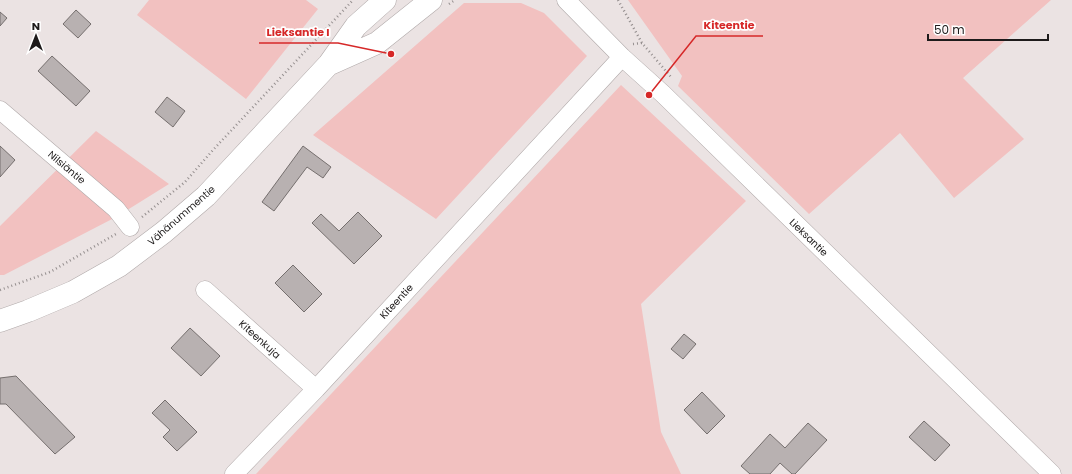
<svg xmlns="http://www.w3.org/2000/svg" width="1072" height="474" font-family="Poppins,sans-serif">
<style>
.green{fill:#f2c1c0}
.building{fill:#b8b1b1;stroke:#756f6e}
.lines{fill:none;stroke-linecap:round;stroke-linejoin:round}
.minor-casing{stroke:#b0a9a9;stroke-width:19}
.secondary-casing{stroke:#b0a9a9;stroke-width:23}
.path{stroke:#958f8f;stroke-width:2.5;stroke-dasharray:1 3;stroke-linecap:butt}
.minor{stroke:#fff;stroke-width:18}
.secondary{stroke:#fff;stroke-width:22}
.labels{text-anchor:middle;stroke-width:3.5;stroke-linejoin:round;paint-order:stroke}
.street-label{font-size:10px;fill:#1e1b1b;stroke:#fff}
.leader{fill:none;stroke:#d62828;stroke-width:1.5}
.callout-dot{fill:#d62828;stroke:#fff;stroke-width:1.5}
.callout-label{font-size:11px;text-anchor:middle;font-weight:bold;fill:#d62828;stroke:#fff;stroke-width:3.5;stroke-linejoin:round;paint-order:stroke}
</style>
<rect width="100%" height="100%" fill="#ebe3e3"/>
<path class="green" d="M149,0H306L318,9L246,99L137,15Z
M628,0H1051L963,78L1024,139L954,198L900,133L809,214L678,86L682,76Z
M464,3H521L544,13L587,56L436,219L313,135Z
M621,85L746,201L641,304L661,432L681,474H256Z
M96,131L169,184L116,217L4,275H0V226Z"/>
<path class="building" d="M76,10L91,24L78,38L63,24Z
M0,12L7,18L0,26Z
M52,56L90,91L76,106L38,71Z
M167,97L185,111L173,127L155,112Z
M0,146L15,160L0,177Z
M303,146L331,167L323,178L307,167L274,211L262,202Z
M358,212L382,236L354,264L312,223L321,214L339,231Z
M293,265L322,294L304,312L275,283Z
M190,328L220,356L201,376L171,348Z
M684,334L696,344L683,359L671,349Z
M16,376L75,437L55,454L6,404H0V378Z
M702,392L725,416L707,434L684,410Z
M165,400L197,432L177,451L163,437L170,430L152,413Z
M924,421L950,445L935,461L909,437Z
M808,423L827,440L795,474H792L780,463L770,474H750L741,466L770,434L785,448Z"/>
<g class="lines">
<g class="minor-casing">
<path id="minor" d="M566,0L622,57L663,94L1052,474
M0,110L116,209L130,227
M205,290L316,389
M234,474L316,389L622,57"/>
</g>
<g class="secondary-casing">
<path id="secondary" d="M330,64L377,43L431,0
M0,321L28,311L73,292L119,266L164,232L206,196L329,64L356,26L385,0"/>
</g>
<path class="path" d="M618,0L642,43L671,77
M449,4L455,0
M633,44L642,43
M142,217L185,182L213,150L353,0
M0,290L50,272L116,234"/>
<use href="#minor" class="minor"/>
<use href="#secondary" class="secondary"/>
</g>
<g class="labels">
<g class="street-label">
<text transform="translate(67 167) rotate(40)" y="4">Nilsiäntie</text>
<text transform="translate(181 215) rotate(-41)" y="4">Vähänummentie</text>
<text transform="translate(809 237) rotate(44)" y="4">Lieksantie</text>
<text transform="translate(396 301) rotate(-47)" y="4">Kiteentie</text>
<text transform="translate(260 339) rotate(42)" y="4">Kiteenkuja</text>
</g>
</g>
<path class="leader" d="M649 95L696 36H763M391 54L338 43H259"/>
<g class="callout-dot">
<circle cx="649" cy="95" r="4"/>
<circle cx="391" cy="54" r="4"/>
</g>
<g class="callout-label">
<text x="729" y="29">Kiteentie</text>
<text x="298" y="36">Lieksantie I</text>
</g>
<g transform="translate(36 36)" stroke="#ffffff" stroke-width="3" paint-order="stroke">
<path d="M0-3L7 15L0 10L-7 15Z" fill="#1e1b1b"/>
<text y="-6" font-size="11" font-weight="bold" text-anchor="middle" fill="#1e1b1b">N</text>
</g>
<path d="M928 34v6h120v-6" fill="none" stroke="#1e1b1b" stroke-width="2"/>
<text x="934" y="34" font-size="12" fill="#1e1b1b" stroke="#ffffff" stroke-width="3" paint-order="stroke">50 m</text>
</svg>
